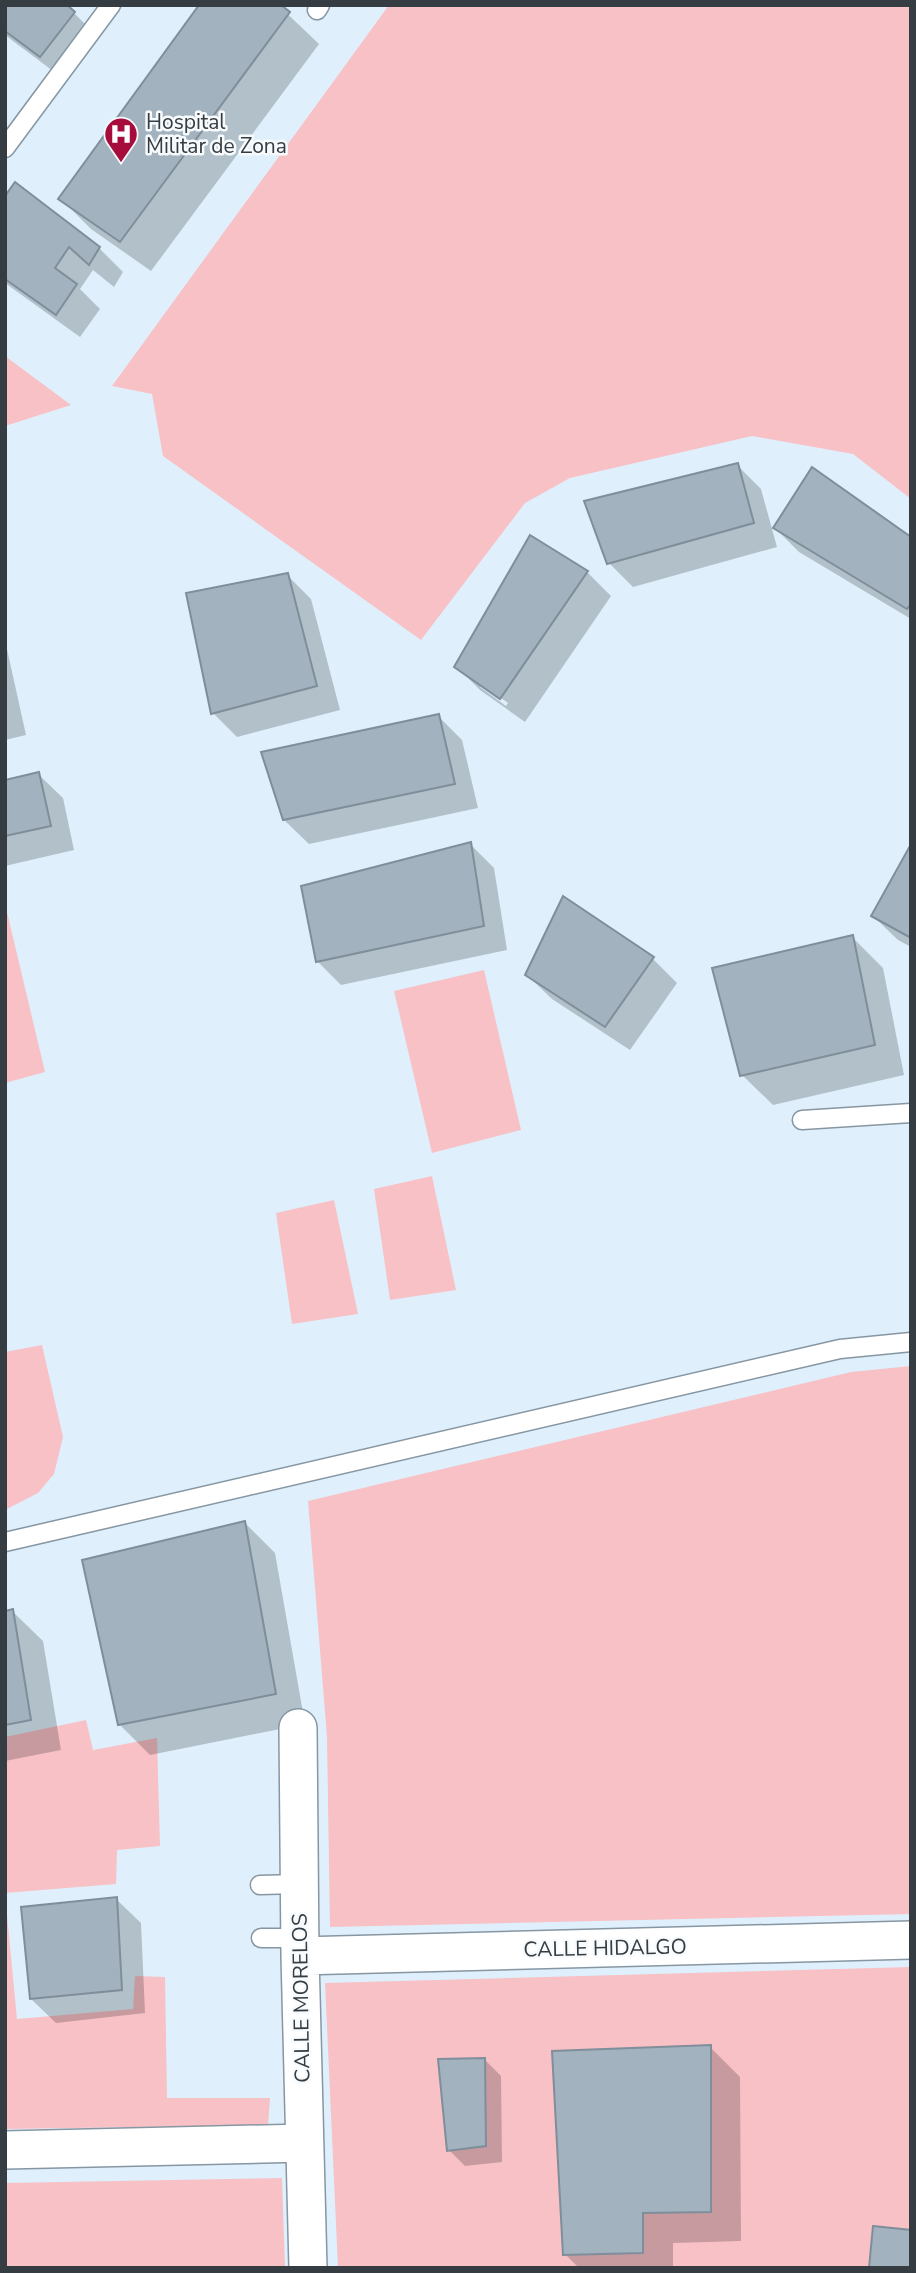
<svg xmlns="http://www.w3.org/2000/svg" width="916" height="2273" font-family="'Nunito Sans',sans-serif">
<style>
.green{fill:#f8c1c6}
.shadow{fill:#0003;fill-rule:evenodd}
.building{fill:#a2b2be;stroke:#7f8e9a;stroke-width:2}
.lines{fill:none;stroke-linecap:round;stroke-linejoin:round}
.lane-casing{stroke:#8696a2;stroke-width:21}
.street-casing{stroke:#8696a2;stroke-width:40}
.lane{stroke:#fff;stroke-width:18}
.street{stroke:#fff;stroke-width:37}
.labels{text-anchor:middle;stroke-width:5;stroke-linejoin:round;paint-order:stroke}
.poi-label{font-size:21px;fill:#363d42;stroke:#f7fbfd;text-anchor:start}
.street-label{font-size:21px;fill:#363d42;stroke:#f7fbfd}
</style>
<rect width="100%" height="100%" fill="#dff0fc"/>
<path class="green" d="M389,5H911V499L853,454L752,436L570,478L525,503L421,640L163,456L152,394L112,386Z
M5,356L71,405L5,426Z
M5,912H7L45,1072L5,1083Z
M484,970L521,1130L432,1153L394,991Z
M432,1176L456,1290L390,1300L374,1189Z
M334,1200L358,1314L292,1324L276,1213Z
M42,1345L63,1437L54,1474L38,1493L5,1510V1352Z
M911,1366V1914L330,1927L327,1737L308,1501L851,1372Z
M86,1720L93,1750L157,1738L160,1846L117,1850L116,1884L5,1893V1737Z
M5,1894L17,2019L133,2009L135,1976L165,1977L167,2098H270L268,2125L5,2129Z
M911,1967V2268H338L325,1983Z
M282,2178L285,2268H5V2183Z"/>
<path class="shadow" d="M5,5L74,13L98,37L65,80L5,35Z
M278,5L319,44L151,271L91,229L61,199Z
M5,199L99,248L123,272L114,287L93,270L80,289L100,309L80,337L5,283Z
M737,465L761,489L777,547L633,587L609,563Z
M775,528L911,539V619L799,552Z
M530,537L587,572L611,596L525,722L480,690L456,666ZM480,683L508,703L506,706L480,687Z
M287,575L311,599L340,710L237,737L213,713Z
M5,640L26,735L5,740Z
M438,716L462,740L478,808L309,844L284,820Z
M38,774L63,798L74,850L5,866V782Z
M470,844L494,868L507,950L341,985L317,961Z
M911,848V947L898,940L873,916Z
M852,937L883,968L904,1075L773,1105L742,1075Z
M653,959L677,983L630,1050L552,999L527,975Z
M244,1522L275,1553L305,1724L150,1755L119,1724Z
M12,1611L43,1641L61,1750L5,1761V1613Z
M116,1899L141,1923L145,2013L56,2023L31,1999Z
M710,2047L740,2077L741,2241L673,2243V2268H579L565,2254Z
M484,2059L501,2076L502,2162L465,2166L449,2150Z"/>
<path class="building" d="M5,5H67L75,12L40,57L5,31Z
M199,5H281L290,12L120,242L58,199Z
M15,182L100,247L89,265L69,247L55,268L77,284L56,315L5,279V196Z
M738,463L754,523L607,564L584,501Z
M812,467L911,537V604L907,609L773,528Z
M530,535L588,571L500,699L454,667Z
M288,573L317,686L211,714L186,593Z
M439,714L455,784L283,820L261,752Z
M39,772L51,826L5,836V780Z
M471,842L484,926L316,962L301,886Z
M911,844V938L871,916Z
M563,896L654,957L605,1027L525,975Z
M853,935L875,1045L740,1076L712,968Z
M245,1521L276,1694L118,1725L82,1560Z
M13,1609L31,1720L5,1725V1611Z
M117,1897L122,1990L30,1999L21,1907Z
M711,2045V2212L643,2213V2253L563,2255L552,2051Z
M485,2058L486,2146L447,2151L438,2059Z
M873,2226L911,2230V2268H869Z"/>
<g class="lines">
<g class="lane-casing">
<path id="lane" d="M317,10L320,5
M5,148L111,5
M802,1120L911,1113
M5,1542L840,1349L911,1342
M260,1885L298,1884
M261,1938H300"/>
</g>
<g class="street-casing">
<path id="street" d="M298,1728L300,1956L308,2268
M300,1956L911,1940
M5,2150L304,2143"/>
</g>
<use href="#lane" class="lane"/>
<use href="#street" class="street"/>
</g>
<defs>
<g id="hospital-pin" transform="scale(1.75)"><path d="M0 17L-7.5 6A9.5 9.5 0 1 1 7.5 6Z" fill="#a60d3c" stroke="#f7fbfd"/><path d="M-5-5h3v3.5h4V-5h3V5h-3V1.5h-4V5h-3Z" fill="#fff"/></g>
</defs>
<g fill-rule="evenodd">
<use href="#hospital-pin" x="121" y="134"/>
</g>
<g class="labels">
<g class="poi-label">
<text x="146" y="129">Hospital<tspan x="146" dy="24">Militar de Zona</tspan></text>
</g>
<g class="street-label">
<text transform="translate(605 1948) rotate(-1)" y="7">CALLE HIDALGO</text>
<text transform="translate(301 1998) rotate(-91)" y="7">CALLE MORELOS</text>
</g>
</g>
<rect width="916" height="2273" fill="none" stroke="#363d42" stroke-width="14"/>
</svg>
